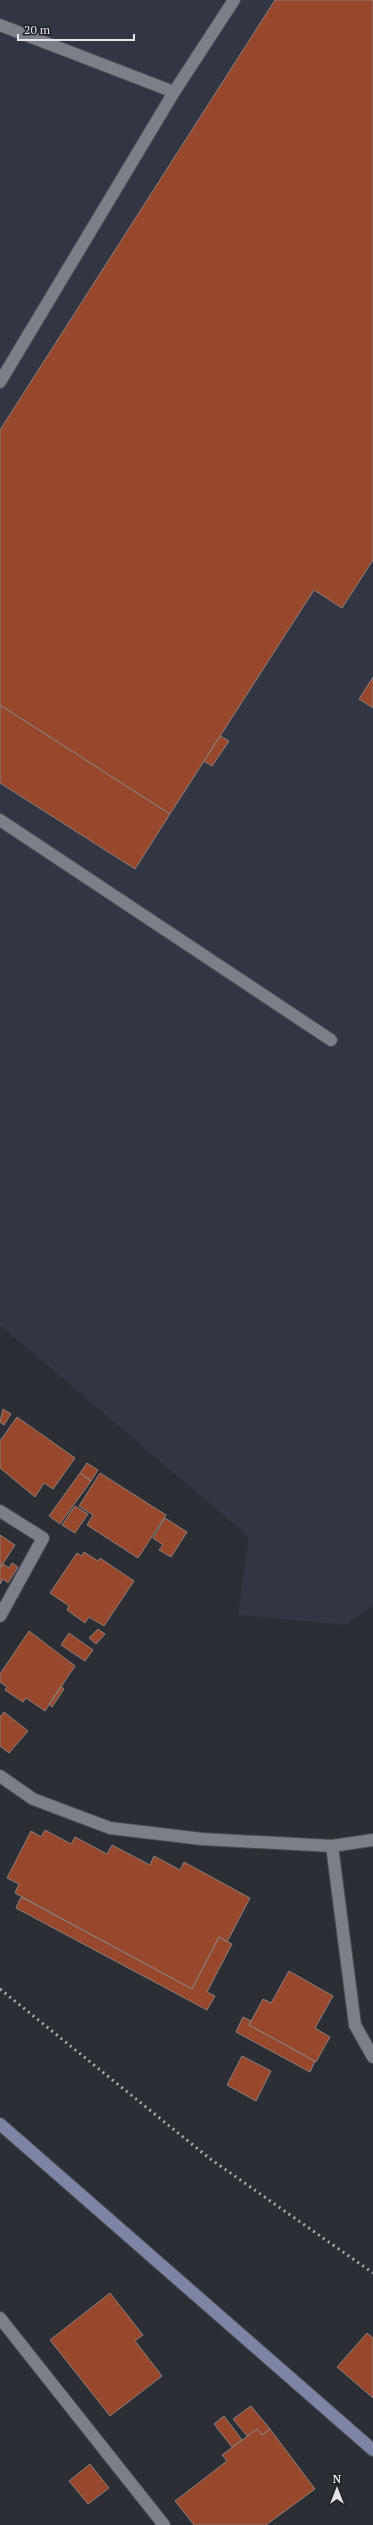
<svg xmlns="http://www.w3.org/2000/svg" width="373" height="2525" font-family="'PT Serif',serif">
<style>
.built{fill:#323542}
.building{fill:#96472c;stroke:#897f7b}
.lines{fill:none;stroke-linecap:round;stroke-linejoin:round}
.lane-casing{stroke:#4a4c52;stroke-width:14}
.street-casing{stroke:#4a4c52;stroke-width:14}
.secondary-casing{stroke:#4a4c52;stroke-width:14}
.lane{stroke:#7d7f88;stroke-width:12}
.street{stroke:#7d7f88;stroke-width:12}
.secondary{stroke:#7e84a4;stroke-width:12}
.rail{stroke:#a9aab0;stroke-width:3;stroke-dasharray:2 4;stroke-linecap:butt}
</style>
<rect width="100%" height="100%" fill="#2c2e35"/>
<path class="built" d="M0,0H373V1606L346,1625L238,1615L249,1537L0,1325Z"/>
<path class="building" d="M275,0H373V560L342,608L314,590L170,814L0,705V430Z
M373,677V708L359,699Z
M0,705L170,814L135,869L0,783Z
M220,736L229,741L212,766L204,761Z
M3,1409L11,1414L4,1425L0,1422Z
M17,1417L75,1458L53,1489L44,1483L35,1497L0,1468V1441Z
M87,1463L98,1470L91,1481L80,1473Z
M80,1473L91,1481L60,1524L49,1516Z
M100,1473L166,1515L138,1558L87,1525L93,1515L79,1506Z
M75,1506L88,1514L75,1533L62,1525Z
M165,1518L187,1532L171,1557L159,1550L163,1545L153,1538Z
M0,1535L15,1545L0,1568Z
M84,1552L98,1561L100,1558L134,1581L104,1626L89,1617L85,1623L67,1610L69,1606L50,1593L77,1553L82,1556Z
M12,1563L18,1567L8,1583L3,1579L0,1584V1568L3,1564L9,1568Z
M98,1629L105,1634L96,1644L89,1638Z
M29,1631L75,1666L45,1711L26,1698L23,1702L5,1690L7,1687L0,1682V1674Z
M69,1633L93,1650L85,1661L61,1645Z
M61,1686L64,1689L52,1707L49,1704Z
M4,1712L28,1731L9,1753L0,1746V1717Z
M45,1830L71,1844L75,1837L107,1854L112,1845L150,1865L154,1856L180,1870L184,1862L250,1898L227,1942L219,1937L192,1989L15,1893L19,1884L7,1878L31,1831L41,1837Z
M21,1897L192,1989L219,1937L232,1944L207,1992L215,1996L207,2010L16,1908Z
M289,1971L333,1996L315,2028L330,2037L316,2062L249,2025L263,1999L271,2003Z
M243,2017L251,2021L249,2025L315,2061L310,2072L236,2032Z
M242,2056L271,2071L256,2101L227,2085Z
M110,2293L143,2335L135,2341L162,2376L110,2416L50,2340Z
M367,2333L373,2338V2398L337,2367Z
M251,2406L270,2429L262,2435L257,2429L247,2436L233,2419Z
M224,2416L242,2440L232,2447L214,2424Z
M257,2429L262,2435L270,2429L315,2489L266,2525H194L175,2501L227,2461L222,2455Z
M90,2464L109,2488L88,2504L69,2481Z"/>
<g class="lines">
<g class="lane-casing">
<path id="lane" d="M0,25L174,92
M0,382L174,92L234,0
M0,820L331,1040"/>
</g>
<g class="street-casing">
<path id="street" d="M0,1511L43,1538L0,1616
M0,1776L33,1799L110,1828L202,1839L332,1846L373,1840
M332,1846L355,2025L373,2057
M0,2318L164,2525"/>
</g>
<g class="secondary-casing">
<path id="secondary" d="M0,2124L373,2450"/>
</g>
<use href="#lane" class="lane"/>
<use href="#street" class="street"/>
<use href="#secondary" class="secondary"/>
<path class="rail" d="M0,1989L209,2158L373,2273"/>
</g>
<g transform="translate(337 2489)" stroke="#22242b" stroke-width="3" paint-order="stroke">
<path d="M0-3L7 15L0 10L-7 15Z" fill="#e4e5ea"/>
<text y="-6" font-size="11" font-weight="bold" text-anchor="middle" fill="#e4e5ea">N</text>
</g>
<path d="M18 34v6h116v-6" fill="none" stroke="#e4e5ea" stroke-width="2"/>
<text x="24" y="34" font-size="12" fill="#e4e5ea" stroke="#22242b" stroke-width="3" paint-order="stroke">20 m</text>
</svg>
